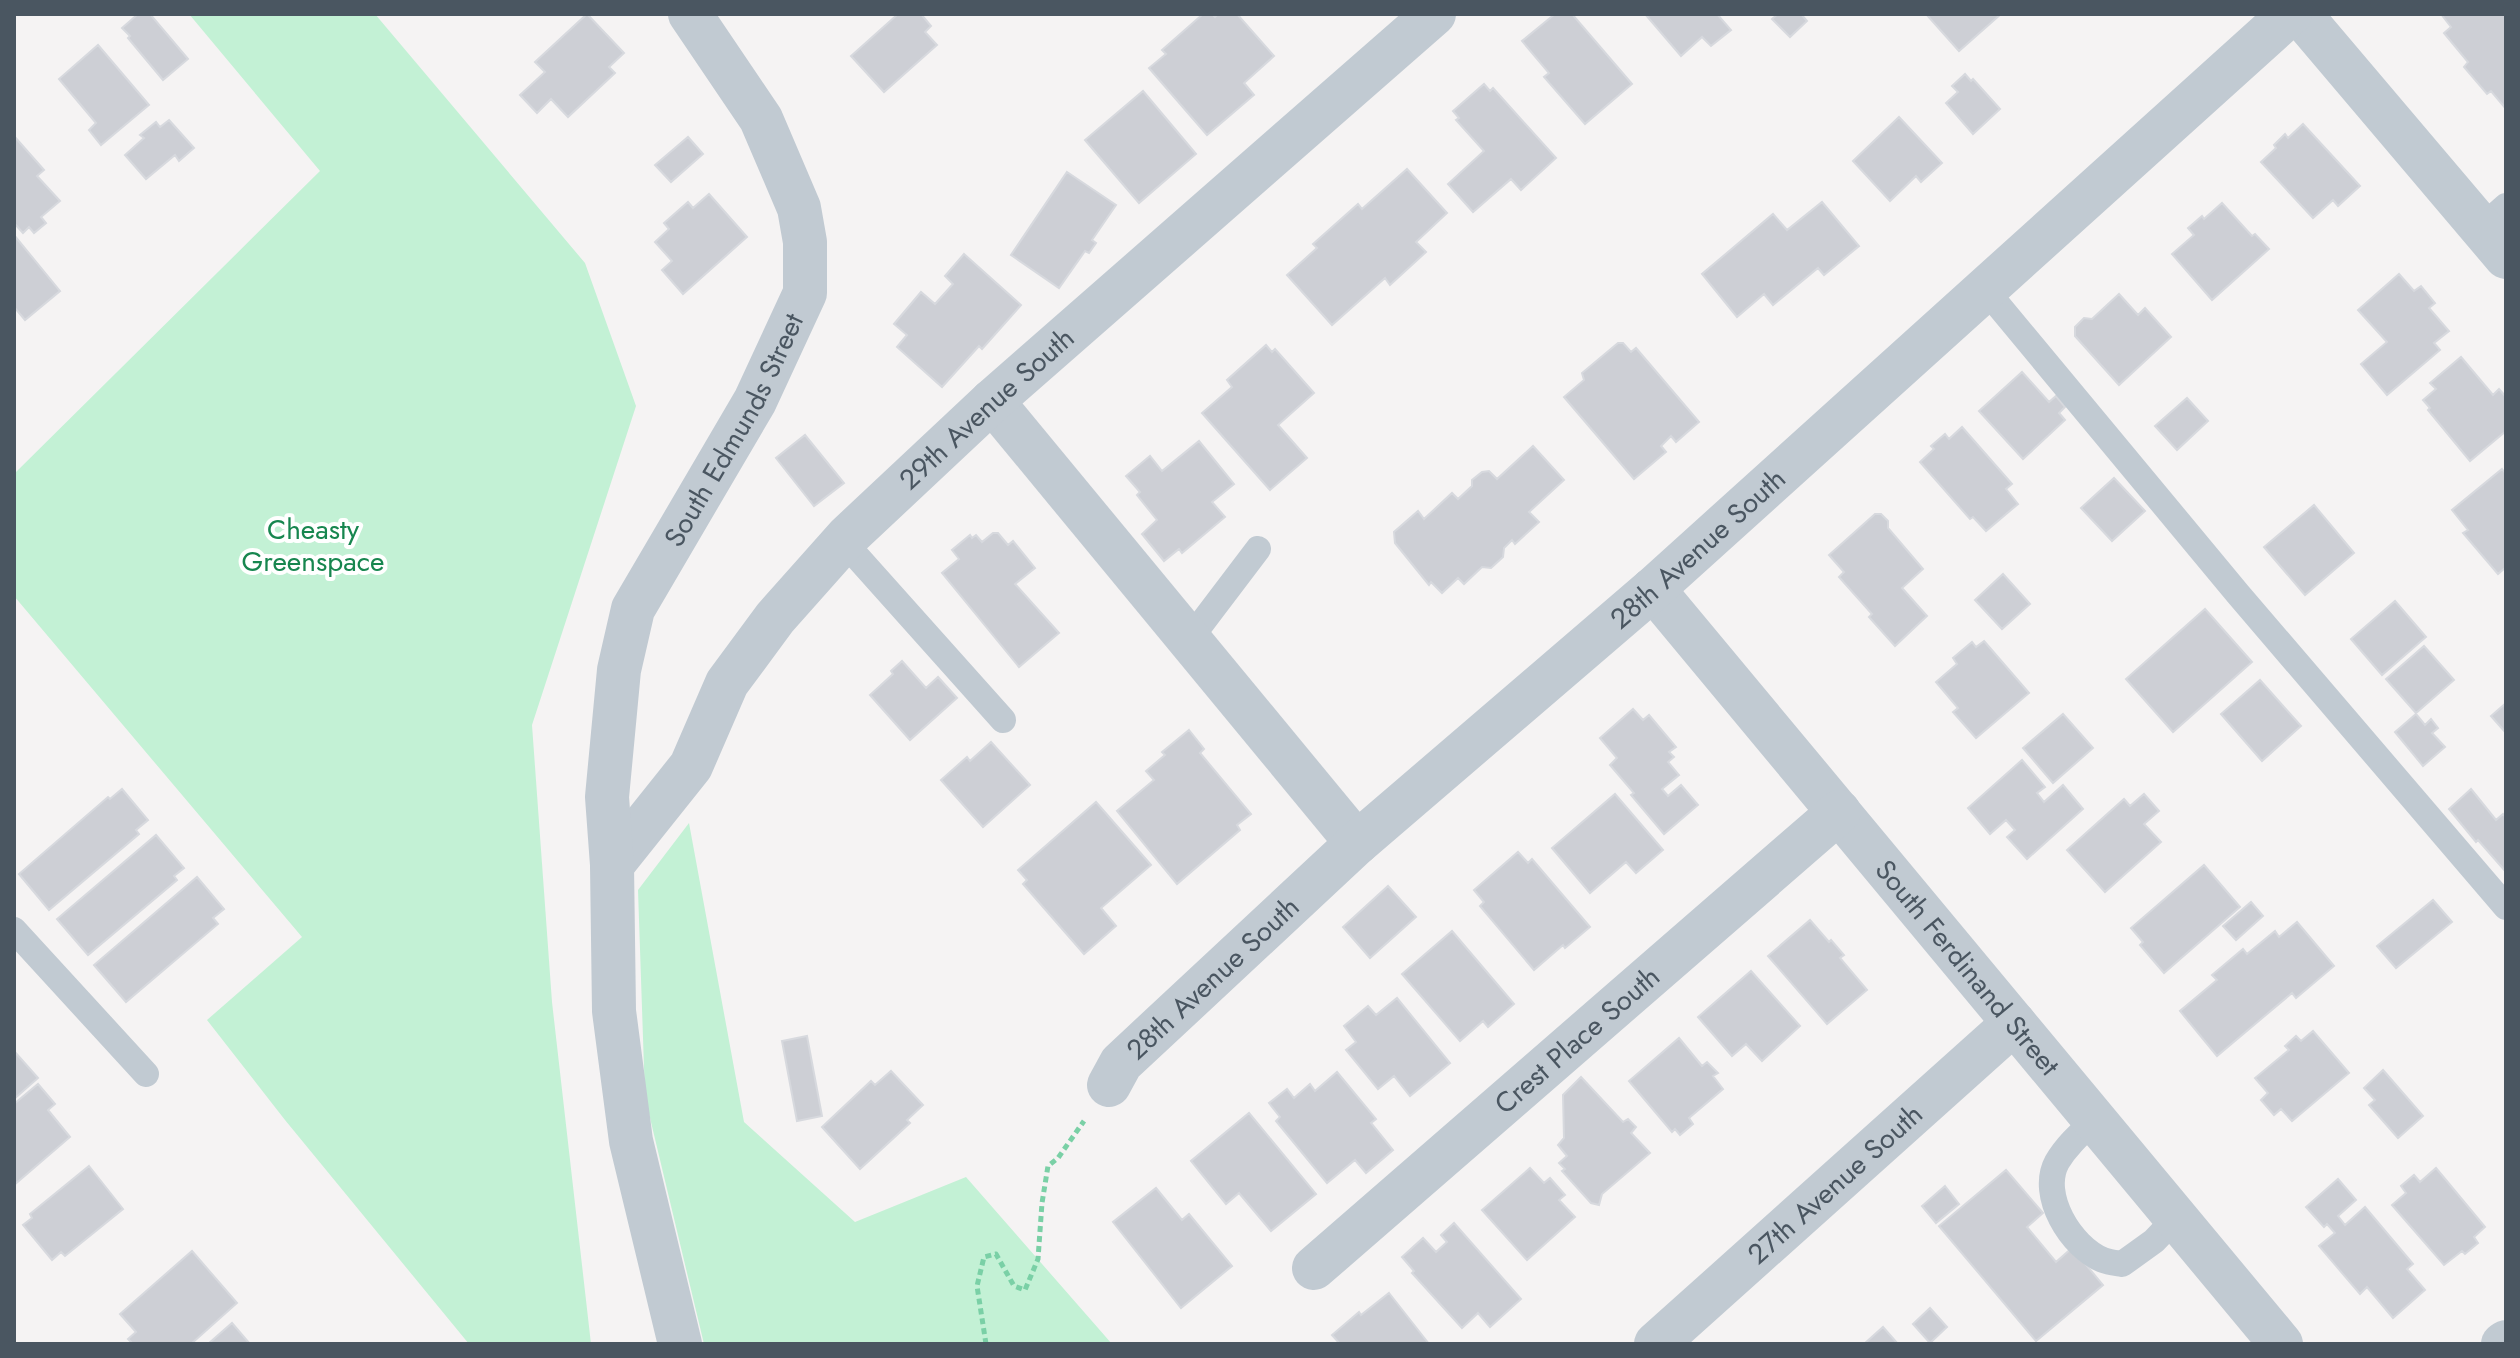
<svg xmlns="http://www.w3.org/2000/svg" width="2520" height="1358" font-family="Jost,sans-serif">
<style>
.green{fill:#c3f1d5}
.building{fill:#cdcfd5;stroke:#d7d9de;stroke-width:2}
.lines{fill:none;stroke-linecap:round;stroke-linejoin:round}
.path{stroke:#7ad0a6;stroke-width:5;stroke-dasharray:6 4;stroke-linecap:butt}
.lane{stroke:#c1cad2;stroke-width:26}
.street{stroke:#c1cad2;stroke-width:44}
.labels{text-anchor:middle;stroke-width:8;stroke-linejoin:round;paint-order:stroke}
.street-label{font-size:28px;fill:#4a5661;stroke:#fff}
.park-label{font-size:28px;fill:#17864f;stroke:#fff}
</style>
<rect width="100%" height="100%" fill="#f5f3f3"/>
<path class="green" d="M189,14H375L585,263L636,406L532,725L552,1002L591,1344H469L285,1120L207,1020L302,937L14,596V474L320,171Z
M689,823L744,1122L855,1222L966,1177L1112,1344H704L645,1097L638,890Z"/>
<path class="building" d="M138,14H150L188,59L163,80L128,38L130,36L122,28Z
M587,14L624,53L609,67L615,73L568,117L551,99L537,113L520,95L545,72L535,62Z
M898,14H921L931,26L925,32L937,45L884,92L851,56Z
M1203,14H1212L1215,17L1218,14H1237L1274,56L1244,83L1254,95L1207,135L1149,68L1166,54L1162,50Z
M1555,14H1572L1632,84L1585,124L1544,77L1549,73L1522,41Z
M1645,14H1717L1731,30L1711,46L1702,37L1681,56Z
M1778,14H1801L1807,21L1790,37L1772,19Z
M1926,14H2001L1959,51Z
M2441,14H2506V109L2491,91L2487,94L2464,67L2468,62L2444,33L2451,27Z
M98,45L149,105L101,145L89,130L96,123L59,79Z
M1965,74L1971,81L1973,79L2000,109L1973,134L1946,103L1958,92L1952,86Z
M1484,84L1490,91L1493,88L1556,158L1521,190L1511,179L1473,212L1448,184L1484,151L1456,120L1459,118L1453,111Z
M1143,91L1196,154L1139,203L1085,140Z
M1899,117L1942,163L1921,182L1916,176L1890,201L1853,161Z
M169,120L194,148L179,161L175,155L146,179L125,155L144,138L140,135L156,122L160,127Z
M2303,124L2360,186L2338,206L2333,200L2313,218L2261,162L2276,148L2274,145L2285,134L2288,138Z
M14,136L44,170L37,176L60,201L41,217L46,223L34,233L29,227L23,233L14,223Z
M688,137L703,154L671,182L655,165Z
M1407,169L1447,213L1416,242L1426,252L1390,285L1385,278L1332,325L1287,275L1317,248L1313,244L1358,204L1362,209Z
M1067,172L1116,205L1092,240L1096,243L1089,253L1085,251L1059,288L1011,255Z
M709,194L747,237L683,294L662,270L672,261L655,242L669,229L664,223L688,202L693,208Z
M1822,202L1859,246L1824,275L1818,268L1773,305L1764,294L1737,317L1702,274L1773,214L1787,230Z
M2222,203L2252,236L2255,234L2269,249L2212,300L2172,254L2194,235L2188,228L2202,216L2204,219Z
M14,235L60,291L25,320L14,307Z
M964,254L1021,305L982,349L979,346L942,387L897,347L907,335L894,324L921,292L935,304L953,284L945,276Z
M2399,274L2414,291L2421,286L2435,303L2429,308L2449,331L2434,343L2440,350L2387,395L2361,364L2387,342L2358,310Z
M2119,294L2138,315L2145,308L2171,337L2119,385L2075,336V327L2084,318L2092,319Z
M1618,343H1623L1631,352L1636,348L1699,422L1676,442L1671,436L1661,446L1666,452L1634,479L1564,397L1584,380L1582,373Z
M1266,345L1272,352L1275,349L1314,393L1278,425L1307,458L1270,490L1202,413L1232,387L1227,380Z
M2461,357L2493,395L2499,389L2506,397V431L2470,461L2428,410L2430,408L2423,400L2436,389L2430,383Z
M2022,372L2049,402L2056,396L2065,407L2059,413L2065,420L2023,459L1979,411Z
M2187,398L2208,421L2177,450L2155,426Z
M1962,427L2012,484L2006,489L2018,504L1986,531L1973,517L1970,519L1920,462L1934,449L1931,446L1945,434L1949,439Z
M805,435L844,483L814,506L776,458Z
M1199,441L1234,484L1212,502L1225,517L1182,553L1179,549L1164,561L1142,534L1157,520L1137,495L1140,492L1126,476L1150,456L1162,471Z
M1533,446L1564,480L1529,512L1539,522L1515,544L1512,540L1504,548L1503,557L1491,568L1482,567L1464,584L1458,578L1442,593L1431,582L1429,585L1395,543L1394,532L1418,511L1424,519L1452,493L1458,499L1472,486V480L1482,472L1489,471L1497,479Z
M2502,469L2506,474V567L2498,574L2463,533L2468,530L2452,510Z
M2114,478L2145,511L2112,541L2081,508Z
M2314,505L2354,553L2305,595L2264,547Z
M1875,514H1881L1888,521V528L1923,569L1902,588L1927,616L1895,646L1869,617L1872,614L1839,577L1844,572L1829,555Z
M993,533H998L1008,545L1013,541L1035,568L1015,584L1059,633L1019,667L942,573L959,559L952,550L970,535L972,538L976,535L982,542Z
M2003,574L2030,604L2002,629L1975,600Z
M2395,601L2426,637L2382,675L2351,639Z
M2205,609L2252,662L2173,732L2126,679Z
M1984,641L2029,693L1976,738L1953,712L1958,708L1936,682L1957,664L1953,658L1972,642L1976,647Z
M2424,646L2454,680L2416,713L2386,679Z
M902,661L926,688L938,677L957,698L910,740L870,695L893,674L891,671Z
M2260,680L2301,726L2262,761L2221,714Z
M2506,703V733L2491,716Z
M1633,709L1643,720L1649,715L1676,747L1669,752L1674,757L1668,762L1679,775L1662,789L1668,796L1681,785L1698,805L1664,834L1631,795L1634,793L1610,765L1617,758L1600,738Z
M2063,714L2093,748L2053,783L2023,748Z
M2416,714L2425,725L2431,719L2438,728L2432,733L2445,747L2423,766L2395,732Z
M1189,730L1204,749L1200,753L1251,814L1237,825L1240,830L1177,884L1117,811L1154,780L1146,771L1165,755L1162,752Z
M991,742L1030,785L983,827L941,780L967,757L970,761Z
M2022,760L2045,787L2037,793L2044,802L2063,785L2083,809L2027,859L2007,837L2015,830L2006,820L1990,834L1968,808Z
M122,789L148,820L136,830L139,834L49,910L19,874L108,797L110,799Z
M2471,789L2496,820L2503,814L2506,818V872L2478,840L2476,842L2449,809Z
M1615,794L1663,850L1636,873L1626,862L1590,893L1552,848Z
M2144,794L2159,811L2144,824L2161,842L2105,892L2067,850L2124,799L2130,806Z
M1096,802L1151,865L1101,908L1116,926L1084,954L1023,884L1027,880L1018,870Z
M156,835L184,868L174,876L177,880L88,955L57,919Z
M1518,852L1528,863L1532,859L1590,927L1565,948L1563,945L1534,970L1480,906L1484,902L1474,890Z
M2204,865L2240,907L2164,973L2140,945L2143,942L2131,928Z
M197,877L224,909L213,918L218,924L126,1002L94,965Z
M1388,886L1416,917L1370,958L1343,927Z
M2433,900L2452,922L2396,968L2377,946Z
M2251,902L2263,916L2236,940L2223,926Z
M1810,920L1829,942L1831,940L1844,955L1840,958L1867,990L1827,1024L1768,956Z
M2297,922L2334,966L2296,998L2292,993L2217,1056L2180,1011L2217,980L2212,975L2243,949L2247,954L2275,931L2279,937Z
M1452,931L1514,1004L1488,1027L1483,1021L1460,1041L1402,974Z
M1751,971L1800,1026L1762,1061L1746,1044L1732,1056L1698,1017Z
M1397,998L1450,1063L1410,1096L1394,1076L1378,1089L1346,1050L1356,1042L1344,1026L1368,1006L1376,1015Z
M2313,1031L2349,1073L2292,1121L2281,1109L2274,1115L2261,1100L2268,1093L2255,1078L2289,1050L2285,1046L2296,1036L2301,1041Z
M807,1036L822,1116L797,1121L782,1041Z
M1679,1038L1702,1066L1707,1062L1718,1073L1713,1076L1723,1089L1689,1118L1693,1124L1680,1135L1675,1129L1672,1132L1629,1081Z
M14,1051L38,1078L14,1099Z
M2383,1070L2423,1116L2398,1138L2369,1105L2375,1100L2364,1088Z
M891,1071L923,1105L907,1120L910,1123L860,1169L822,1127L871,1081L875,1085Z
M1337,1072L1376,1119L1371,1123L1393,1150L1366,1173L1355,1160L1327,1183L1276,1121L1280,1117L1269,1103L1287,1089L1294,1098L1310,1084L1315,1091Z
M1581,1077L1623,1122L1628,1119L1636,1127L1631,1133L1650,1153L1602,1194L1599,1205L1591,1203L1562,1171L1565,1169L1559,1163L1567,1156L1558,1145L1564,1138L1563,1095Z
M38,1084L55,1104L48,1110L70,1137L14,1185V1104Z
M1249,1113L1316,1194L1271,1231L1239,1193L1226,1204L1191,1161Z
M89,1166L123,1209L65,1256L61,1252L52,1260L23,1225L32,1218L30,1214Z
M1530,1168L1544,1183L1550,1178L1565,1195L1559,1200L1575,1217L1527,1260L1482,1210Z
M2436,1168L2485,1227L2474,1237L2478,1243L2465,1254L2462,1251L2444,1265L2392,1205L2406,1193L2401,1186L2414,1175L2420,1182Z
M2006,1170L2043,1213L2027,1227L2056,1262L2072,1248L2103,1285L2036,1341L1939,1226Z
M2338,1179L2356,1200L2338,1216L2345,1225L2365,1207L2413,1264L2407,1269L2425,1290L2393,1318L2367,1287L2360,1294L2319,1246L2335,1233L2327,1224L2324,1227L2306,1207Z
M1945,1186L1959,1204L1936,1223L1922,1206Z
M1156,1188L1182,1220L1189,1214L1232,1266L1181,1308L1113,1222Z
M1454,1223L1521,1299L1490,1327L1478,1313L1462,1328L1412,1273L1414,1271L1402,1257L1423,1238L1436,1252L1447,1242L1441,1235Z
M192,1251L237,1303L191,1344H133L128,1339L136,1332L120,1314Z
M1389,1293L1429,1344H1340L1332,1335L1359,1312L1361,1315Z
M1930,1308L1947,1327L1930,1343L1913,1324Z
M232,1323L250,1344H208Z
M1883,1327L1898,1344H1864Z"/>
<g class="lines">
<path class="path" d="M986,1344L977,1286L984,1257L996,1254L1014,1286L1025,1290L1038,1259L1042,1203L1048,1166L1058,1158L1084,1121"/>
<path class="lane" d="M2481,228L2506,206
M1984,288L2238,594L2506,907
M843,541L1003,720
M1189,640L1258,549
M14,930L146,1074
M2095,1120C2081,1133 2067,1145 2057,1162C2039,1195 2071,1247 2103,1260C2108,1262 2116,1263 2122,1264L2154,1241L2176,1218"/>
<g class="street">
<path d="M2300,14L2506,257"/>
<path d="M992,401L1357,843"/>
<path id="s1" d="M1653,589L2281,1344"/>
<path id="s2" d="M612,865L691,766L727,683L775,618L847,537L992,401L1434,14"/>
<path id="s3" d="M1109,1085L1121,1063L1357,843L1653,589L2290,14"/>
<path id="s4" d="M1314,1268L1839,812"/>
<path id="s5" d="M680,1344L631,1141L614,1011L612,865L607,797L619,670L633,609L755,401L805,293V242L799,208L761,119L690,14"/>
<path id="s6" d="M1656,1344L2014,1023"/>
<path d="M2503,1344L2506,1342"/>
</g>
</g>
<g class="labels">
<g class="street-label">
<text dy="10" stroke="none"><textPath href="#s2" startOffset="596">29th Avenue South</textPath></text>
<text dy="10" stroke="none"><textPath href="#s5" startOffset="950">South Edmunds Street</textPath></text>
<text dy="10" stroke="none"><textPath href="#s3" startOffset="798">28th Avenue South</textPath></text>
<text dy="10" stroke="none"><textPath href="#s1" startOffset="492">South Ferdinand Street</textPath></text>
<text dy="10" stroke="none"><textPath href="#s3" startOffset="150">28th Avenue South</textPath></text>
<text dy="10" stroke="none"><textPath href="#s4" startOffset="348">Crest Place South</textPath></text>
<text dy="10" stroke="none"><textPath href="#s6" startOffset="240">27th Avenue South</textPath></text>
</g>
<g class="park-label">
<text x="313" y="539">Cheasty<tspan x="313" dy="32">Greenspace</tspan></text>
</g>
</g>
<rect width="2520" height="1358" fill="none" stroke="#4a5661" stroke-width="32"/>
</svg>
